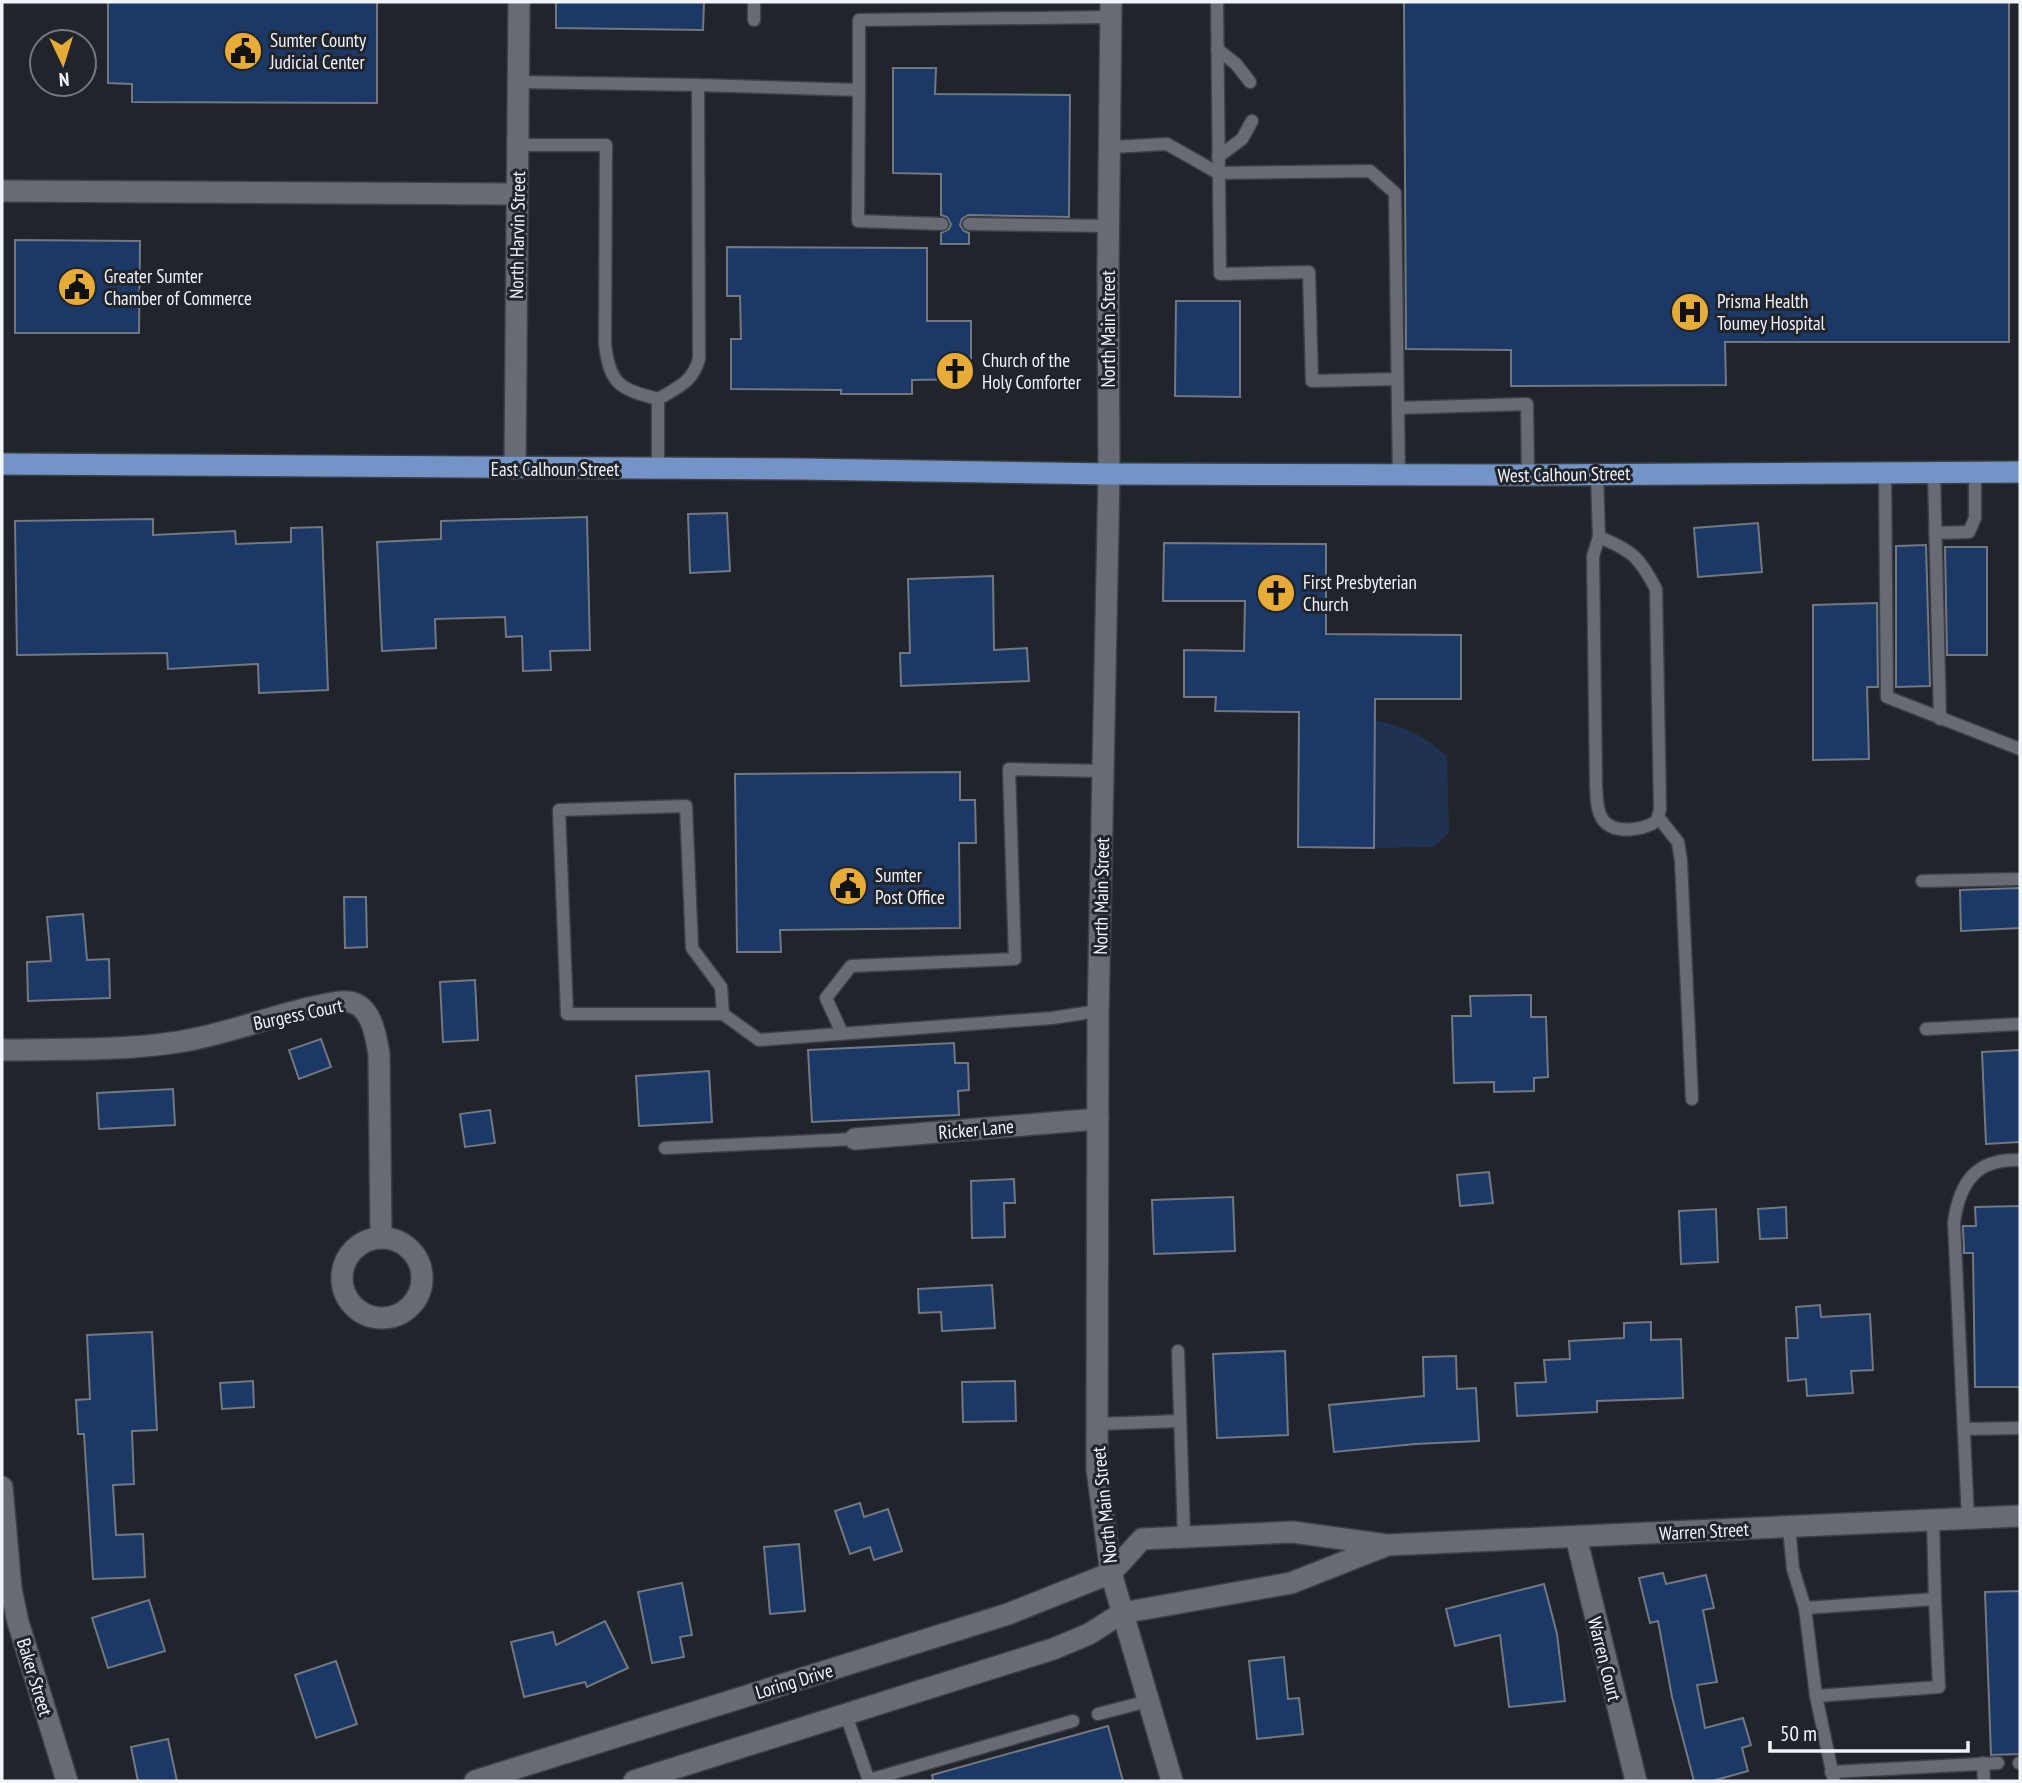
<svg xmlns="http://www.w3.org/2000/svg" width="2022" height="1783" font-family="'PT Sans Narrow',sans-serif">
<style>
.green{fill:#1f3251}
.building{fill:#1c3867;stroke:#727881;stroke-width:2}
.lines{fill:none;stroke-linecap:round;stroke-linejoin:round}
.lane-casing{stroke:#3c4046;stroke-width:15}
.street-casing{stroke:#3c4046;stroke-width:24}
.secondary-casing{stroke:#3c4046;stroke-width:24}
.primary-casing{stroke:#3c4046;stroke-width:24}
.lane{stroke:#666b74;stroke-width:12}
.street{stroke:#666b74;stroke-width:21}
.secondary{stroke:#666b74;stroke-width:21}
.primary{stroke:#7493c6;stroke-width:21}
.labels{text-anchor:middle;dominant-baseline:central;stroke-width:6;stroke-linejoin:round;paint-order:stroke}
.poi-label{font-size:19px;fill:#f1f4f9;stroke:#20242b;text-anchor:start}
.street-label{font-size:19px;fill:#f1f4f9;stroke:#20242b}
</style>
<rect width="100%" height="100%" fill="#20242b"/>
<path class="green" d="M1375,720C1406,727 1423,735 1447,756L1449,833L1434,847L1374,848Z"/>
<g class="building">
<polygon points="108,2 377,2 377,103 132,102 132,84 108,83"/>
<polygon points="556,2 704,2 703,30 556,28"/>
<polygon points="1404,2 2009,2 2009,342 1725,342 1726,385 1511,386 1511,350 1406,349"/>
<polygon points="893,68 936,68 935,94 1070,95 1069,217 968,215 962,219 960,225 964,231 969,233 969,244 941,244 941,233 949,229 951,224 947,217 941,215 941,174 893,173"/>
<polygon points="15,240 140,241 139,333 15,333"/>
<polygon points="727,247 927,248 927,321 971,321 971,379 912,380 912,394 841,394 841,390 731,389 731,339 741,339 740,296 727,296"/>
<polygon points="1176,301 1240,301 1240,397 1175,396"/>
<polygon points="727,513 730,571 690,573 688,514"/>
<polygon points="587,517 590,650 550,651 551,670 523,671 522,636 506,637 505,617 435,619 436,648 382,651 377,542 441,539 441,521"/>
<polygon points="153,519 153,535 235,531 236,544 291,542 291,528 322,527 328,690 259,693 258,664 168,669 167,653 17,655 15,521"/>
<polygon points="1758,523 1762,572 1698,577 1694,528"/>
<polygon points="1164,543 1326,544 1326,634 1461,635 1461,699 1375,699 1374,848 1298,847 1299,712 1215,711 1216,697 1184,697 1184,650 1244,651 1245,601 1163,601"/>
<polygon points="1926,545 1930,686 1896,687 1896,546"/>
<polygon points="1945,547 1987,547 1987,655 1947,655"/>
<polygon points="993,576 994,650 1027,648 1029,681 901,686 900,653 910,653 908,579"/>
<polygon points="1877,603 1878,687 1867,687 1869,759 1813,760 1813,605"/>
<polygon points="960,772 960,800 975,800 976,843 959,843 960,928 780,930 781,952 737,952 735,774"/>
<polygon points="2020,888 2020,928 1961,931 1960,890"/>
<polygon points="344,897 366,897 367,947 345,948"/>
<polygon points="83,914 87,960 109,959 110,998 28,1001 27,962 51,961 47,917"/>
<polygon points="475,980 478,1040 443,1042 440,982"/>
<polygon points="1531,995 1531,1017 1546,1017 1548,1077 1534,1078 1534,1091 1494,1092 1494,1082 1454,1083 1452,1016 1471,1016 1470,996"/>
<polygon points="321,1039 331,1067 299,1079 289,1050"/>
<polygon points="954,1043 955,1063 968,1063 969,1090 958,1091 959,1115 812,1122 808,1050"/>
<polygon points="2020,1050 2020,1142 1986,1144 1982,1052"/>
<polygon points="709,1071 712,1122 639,1126 636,1076"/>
<polygon points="173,1089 175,1125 99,1129 97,1093"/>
<polygon points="490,1110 495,1143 465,1147 460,1114"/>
<polygon points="1489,1172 1493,1203 1460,1206 1457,1175"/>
<polygon points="1014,1179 1015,1203 1004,1203 1005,1237 972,1238 971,1181"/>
<polygon points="1233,1197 1235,1251 1154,1254 1152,1200"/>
<polygon points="2020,1206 2020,1387 1975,1387 1973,1253 1964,1253 1963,1226 1976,1226 1975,1207"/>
<polygon points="1786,1207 1787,1238 1760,1239 1758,1209"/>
<polygon points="1716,1209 1718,1262 1681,1264 1679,1211"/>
<polygon points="992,1285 995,1328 942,1331 941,1312 919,1313 918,1289"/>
<polygon points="1820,1305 1821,1317 1870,1314 1873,1370 1851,1371 1853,1393 1807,1396 1806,1379 1788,1381 1786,1338 1798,1338 1796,1307"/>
<polygon points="1651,1322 1651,1340 1681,1339 1683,1398 1597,1401 1597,1412 1517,1416 1515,1383 1546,1382 1544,1360 1570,1359 1569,1341 1624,1338 1624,1323"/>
<polygon points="152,1332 157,1430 132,1431 134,1484 113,1485 116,1535 143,1534 145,1577 93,1579 84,1434 78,1434 76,1400 90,1399 87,1335"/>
<polygon points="1285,1351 1288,1435 1217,1438 1213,1354"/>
<polygon points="1456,1356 1457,1389 1476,1388 1479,1441 1415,1444 1334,1452 1329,1405 1424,1396 1423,1357"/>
<polygon points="253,1381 254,1407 222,1409 220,1383"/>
<polygon points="1015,1381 1016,1421 963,1422 962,1382"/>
<polygon points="860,1503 864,1517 888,1509 902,1551 874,1560 870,1547 850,1554 835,1511"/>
<polygon points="799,1544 805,1611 770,1614 764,1547"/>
<polygon points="1663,1573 1666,1584 1706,1575 1714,1608 1703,1610 1717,1682 1697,1685 1705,1728 1743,1718 1751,1745 1742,1748 1748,1771 1712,1781 1694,1781 1672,1697 1658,1621 1650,1623 1639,1578"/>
<polygon points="682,1583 692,1635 680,1637 684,1657 652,1663 638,1592"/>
<polygon points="1544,1584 1557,1634 1565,1701 1509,1707 1500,1635 1455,1646 1446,1609"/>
<polygon points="2020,1591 2020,1754 1991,1755 1985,1592"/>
<polygon points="149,1600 165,1651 108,1668 92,1618"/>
<polygon points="605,1621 628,1668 587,1687 585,1682 524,1697 511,1642 553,1632 556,1645"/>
<polygon points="1284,1657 1288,1699 1299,1698 1303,1734 1257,1739 1249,1661"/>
<polygon points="336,1661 357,1724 316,1738 295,1675"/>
<polygon points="1108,1726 1123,1781 933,1781 932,1775"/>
<polygon points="168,1739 177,1781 138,1781 131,1747"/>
</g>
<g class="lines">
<defs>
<g id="lane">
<polyline points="1217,2 1220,274 1309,272 1312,381 1397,379"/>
<polyline points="754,20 754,2"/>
<polyline points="1217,49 1236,64 1250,82"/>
<path d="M519,82L698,85L699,359C693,382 677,388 658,399V469"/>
<polyline points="698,85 859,90 859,20 1111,17"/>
<polyline points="859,90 858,221 942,224"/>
<path d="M518,145H606L605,344C610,385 620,389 658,399"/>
<polyline points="1111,147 1167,144 1218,173 1370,171 1395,193 1398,408 1527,404 1528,475"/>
<polyline points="1218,157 1242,139 1252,121"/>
<polyline points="969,224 1109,226"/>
<polyline points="1398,408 1399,475"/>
<polyline points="1885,472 1887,697 2020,749"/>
<polyline points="1934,472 1940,719"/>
<path d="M1597,474L1599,537L1593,556L1596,786C1597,797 1596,810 1603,820C1615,835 1643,830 1657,821L1660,809L1656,589C1639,557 1633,551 1599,537"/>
<polyline points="1935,533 1969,532 1975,518 1975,472"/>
<polyline points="1658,817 1678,842 1681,861 1692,1099"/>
<polyline points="1922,881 2020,879"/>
<polyline points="723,1014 567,1014 559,810 686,806 692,948 721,987 723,1014 759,1040 1052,1018 1098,1011"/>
<polyline points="1926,1029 2020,1024"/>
<polyline points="842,1033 826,998 851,966 1015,959 1009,769 1104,771"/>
<polyline points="665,1148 855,1139"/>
<polyline points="1178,1351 1184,1537"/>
<polyline points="1097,1424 1180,1421"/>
<polyline points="1964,1429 2020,1428"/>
<path d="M1968,1519L1954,1222C1960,1182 1976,1158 2020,1160"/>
<polyline points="1933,1520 1935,1599"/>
<polyline points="1789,1527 1793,1569 1805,1608 1935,1599 1939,1687 1816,1696 1834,1781"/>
<polyline points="1805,1608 1816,1696"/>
<polyline points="1098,1714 1148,1701"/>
<polyline points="846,1715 869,1781"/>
<polyline points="1983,1763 1984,1781"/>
<polyline points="2019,1763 2020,1763"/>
<polyline points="1831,1772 1998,1763"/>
<polyline points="869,1780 1073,1721"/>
</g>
<g id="street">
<polyline points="2,191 517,194"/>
<path d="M2,1050C61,1049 120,1051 178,1042C224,1035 268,1017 313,1007C325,1005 338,1000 350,1002C372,1006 376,1037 379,1054L381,1237"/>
<polyline points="855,1139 1098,1119"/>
<circle cx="382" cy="1278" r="40"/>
<polyline points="2,1487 11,1589 18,1622 67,1781"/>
<polyline points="1576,1537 1636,1781"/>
</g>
<g id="secondary">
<polyline points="1111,2 1108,271 1109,474 1098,1019 1097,1469 1111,1573 1172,1781"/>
<polyline points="515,468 519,2"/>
<polyline points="475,1781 1008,1614 1111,1573 1142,1539 1293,1532 1387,1545 2020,1516"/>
<polyline points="634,1781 1053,1649 1089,1634 1122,1613 1291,1583 1385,1546"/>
</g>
<polyline id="primary" points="2,464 799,469 1109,474 1528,475 2020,472"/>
</defs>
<use href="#lane" class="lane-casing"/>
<use href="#street" class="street-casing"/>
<use href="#secondary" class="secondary-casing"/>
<use href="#primary" class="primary-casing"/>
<use href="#lane" class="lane"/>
<use href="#street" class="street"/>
<use href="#secondary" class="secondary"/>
<use href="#primary" class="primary"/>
</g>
<defs>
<symbol id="civic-disc" viewBox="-11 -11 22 22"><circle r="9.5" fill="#e7ac37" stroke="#20242b"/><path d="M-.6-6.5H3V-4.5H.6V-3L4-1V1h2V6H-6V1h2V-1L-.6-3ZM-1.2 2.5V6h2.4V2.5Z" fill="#111"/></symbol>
<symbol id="hospital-disc" viewBox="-11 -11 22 22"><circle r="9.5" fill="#e7ac37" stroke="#20242b"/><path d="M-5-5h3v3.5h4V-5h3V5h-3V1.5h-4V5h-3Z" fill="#111"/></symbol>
<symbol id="church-disc" viewBox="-11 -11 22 22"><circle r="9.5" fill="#e7ac37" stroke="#20242b"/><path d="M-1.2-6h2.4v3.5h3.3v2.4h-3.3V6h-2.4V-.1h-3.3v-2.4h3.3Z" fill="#111"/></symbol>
</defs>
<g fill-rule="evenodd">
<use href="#civic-disc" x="221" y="29" width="44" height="44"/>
<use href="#civic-disc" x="55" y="265" width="44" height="44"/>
<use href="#hospital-disc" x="1668" y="290" width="44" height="44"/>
<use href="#church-disc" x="933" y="349" width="44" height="44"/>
<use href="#church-disc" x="1254" y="571" width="44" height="44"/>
<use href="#civic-disc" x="826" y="864" width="44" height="44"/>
</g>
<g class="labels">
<g class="poi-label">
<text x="270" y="40">Sumter County<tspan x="270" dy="22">Judicial Center</tspan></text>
<text x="104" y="276">Greater Sumter<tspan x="104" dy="22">Chamber of Commerce</tspan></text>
<text x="1717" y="301">Prisma Health<tspan x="1717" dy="22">Toumey Hospital</tspan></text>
<text x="982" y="360">Church of the<tspan x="982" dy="22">Holy Comforter</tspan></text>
<text x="1303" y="582">First Presbyterian<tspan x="1303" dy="22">Church</tspan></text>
<text x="875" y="875">Sumter<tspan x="875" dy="22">Post Office</tspan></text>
</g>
<g class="street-label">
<text transform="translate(517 235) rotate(-89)">North Harvin Street</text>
<text transform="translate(1108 329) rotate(-90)">North Main Street</text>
<text x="555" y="469">East Calhoun Street</text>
<text transform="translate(1564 474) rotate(-1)">West Calhoun Street</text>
<text transform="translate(1101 896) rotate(-89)">North Main Street</text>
<text transform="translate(298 1014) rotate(-12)">Burgess Court</text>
<text transform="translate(976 1129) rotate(-5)">Ricker Lane</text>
<text transform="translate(1104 1505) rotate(-96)">North Main Street</text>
<text transform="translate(1704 1531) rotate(-3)">Warren Street</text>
<text transform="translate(1605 1659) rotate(76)">Warren Court</text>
<text transform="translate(35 1677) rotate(73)">Baker Street</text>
<text transform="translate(794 1681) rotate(-17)">Loring Drive</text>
</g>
</g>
<rect width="2022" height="1783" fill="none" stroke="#f1f4f9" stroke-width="7"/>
<g transform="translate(63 63) rotate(176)"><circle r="33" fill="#20242b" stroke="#74777d" stroke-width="2"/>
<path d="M0-5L12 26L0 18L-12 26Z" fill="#e7ac37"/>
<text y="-10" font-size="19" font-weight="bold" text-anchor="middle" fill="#f1f4f9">N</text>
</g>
<path d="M1770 1741v10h198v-10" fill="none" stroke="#f1f4f9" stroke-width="3.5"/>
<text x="1780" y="1741" font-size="21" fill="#f1f4f9" stroke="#20242b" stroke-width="5" paint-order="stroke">50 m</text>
</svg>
